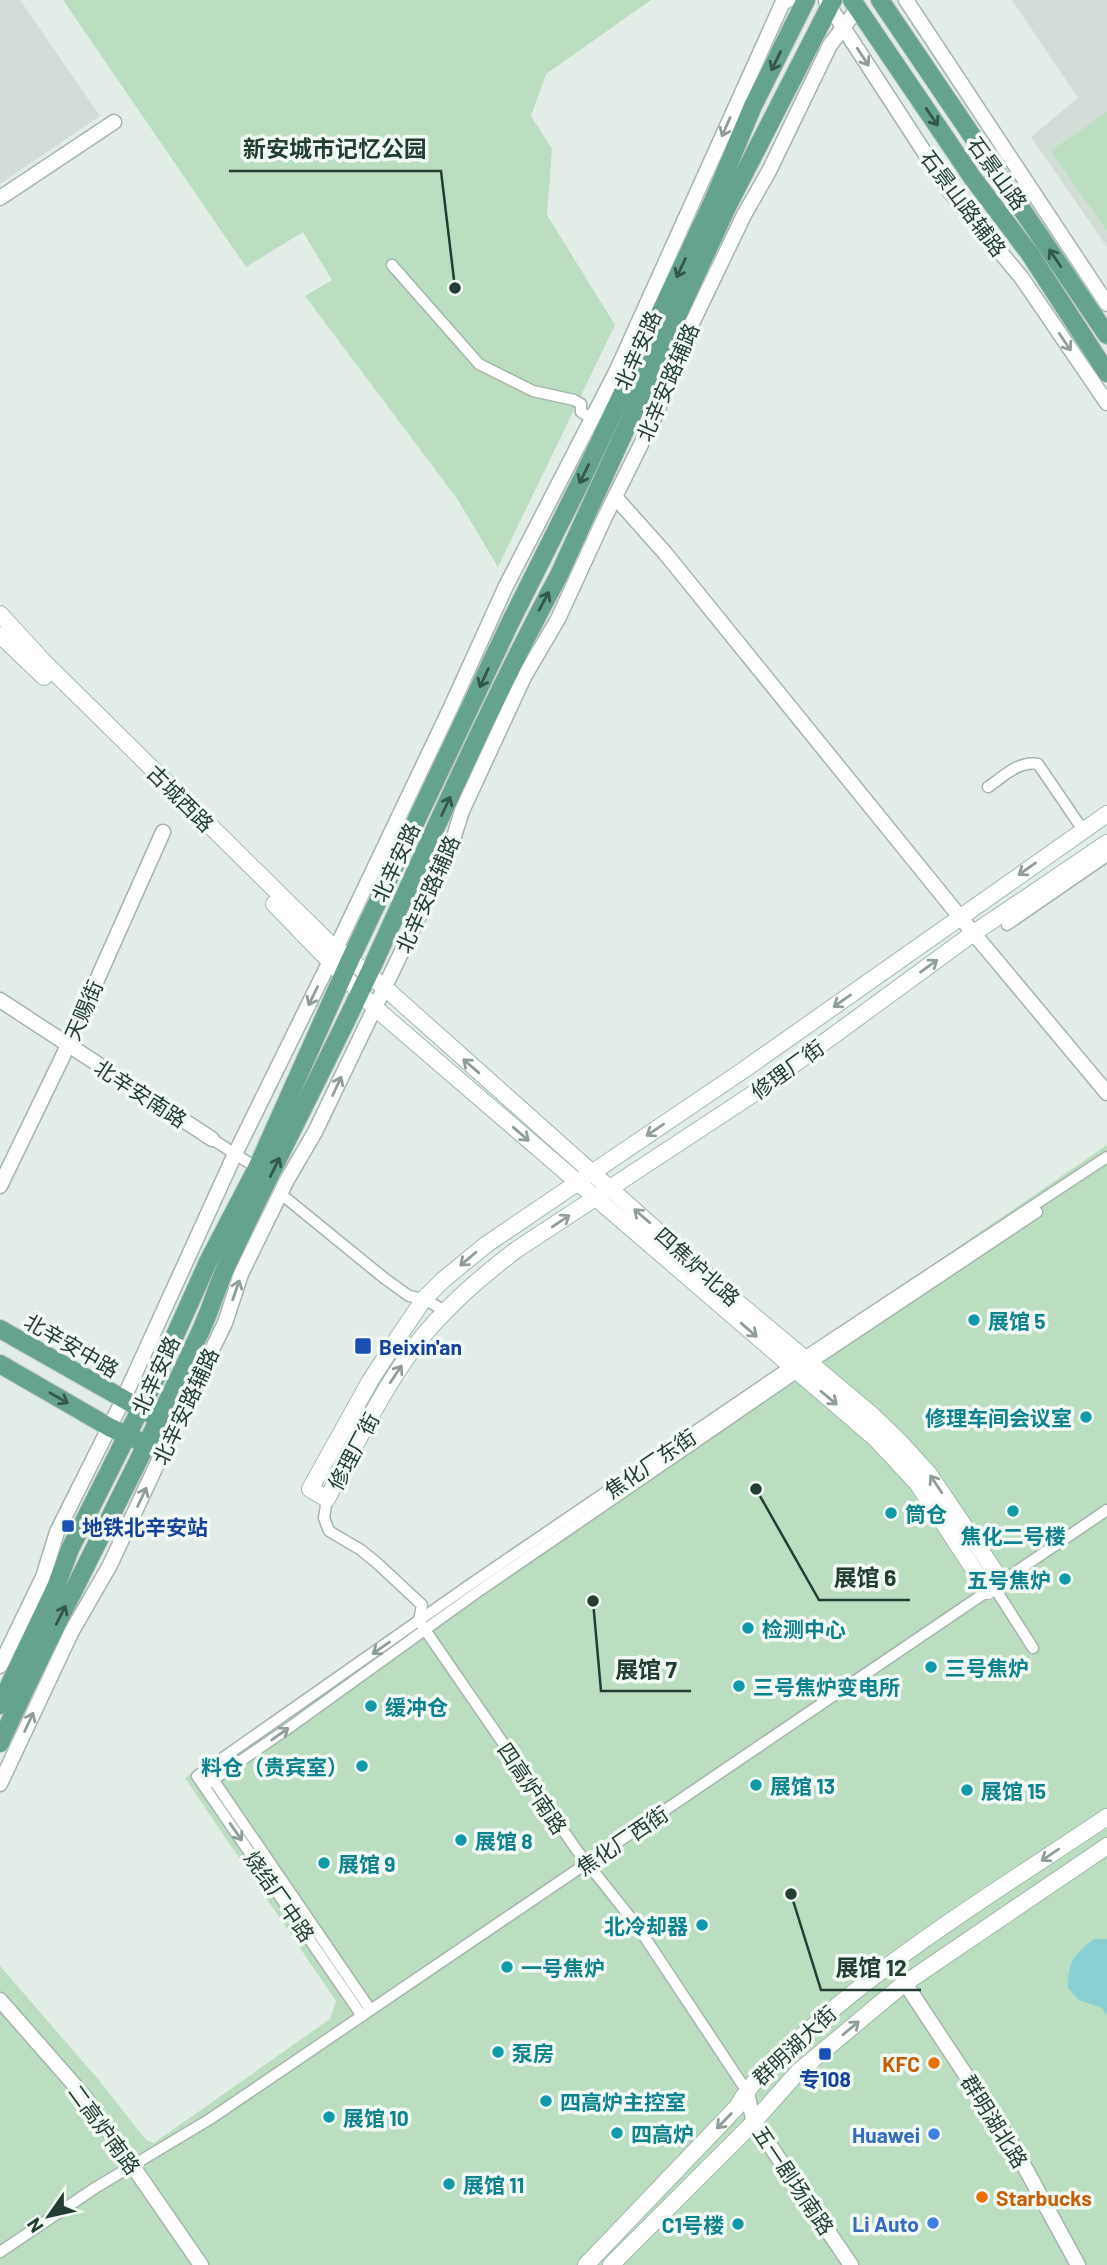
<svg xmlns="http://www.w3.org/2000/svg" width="1107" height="2265" font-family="Barlow,'Noto Sans SC',sans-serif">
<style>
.built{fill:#d1ddd6}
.green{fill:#bbdec0}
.water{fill:#8ad0d2}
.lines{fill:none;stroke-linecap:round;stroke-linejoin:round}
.minor-casing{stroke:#a5b5ad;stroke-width:13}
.tertiary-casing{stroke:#a5b5ad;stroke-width:17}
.secondary-casing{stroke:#a1b9ad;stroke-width:18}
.primary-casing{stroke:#c1c9c6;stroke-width:20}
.minor{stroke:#fff;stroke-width:10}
.tertiary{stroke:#fff;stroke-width:14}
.secondary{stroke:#fff;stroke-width:16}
.primary{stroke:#66a38c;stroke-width:18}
.oneway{stroke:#909e99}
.oneway2{stroke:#335749}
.culture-dot{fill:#0f9aa8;stroke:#f3f9f5;stroke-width:2.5}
.transit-dot{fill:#1a4fb4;stroke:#f3f9f5;stroke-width:2.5}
.food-dot{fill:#e8710a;stroke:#f3f9f5;stroke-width:2.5}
.shop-dot{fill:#3f7fe0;stroke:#f3f9f5;stroke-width:2.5}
.labels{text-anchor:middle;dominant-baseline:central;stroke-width:7;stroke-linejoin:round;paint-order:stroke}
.street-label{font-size:21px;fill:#223e33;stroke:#f3f9f5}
.culture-label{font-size:21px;font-weight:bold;fill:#0d838f;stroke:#f3f9f5;text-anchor:start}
.transit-label{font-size:21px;font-weight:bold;fill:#164399;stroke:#f3f9f5;text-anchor:start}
.food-label{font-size:21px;font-weight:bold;fill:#c56008;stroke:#f3f9f5;text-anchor:end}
.shop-label{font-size:21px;font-weight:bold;fill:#366cbe;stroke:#f3f9f5;text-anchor:end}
.leader{fill:none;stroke:#223e33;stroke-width:2.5}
.callout-dot{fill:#223e33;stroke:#f3f9f5;stroke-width:2.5}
.callout-label{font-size:23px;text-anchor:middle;font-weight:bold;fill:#223e33;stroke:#f3f9f5;stroke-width:7;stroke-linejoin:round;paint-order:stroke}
</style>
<rect width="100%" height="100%" fill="#e2ede7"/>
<g class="built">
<polygon points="0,0 20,0 100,116 0,184"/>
<polygon points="1012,0 1107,0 1107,247 1031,137 1078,98"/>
</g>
<g class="green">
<polygon points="63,0 651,0 546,74 531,116 552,149 547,215 615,325 498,567 458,500 305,296 332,280 303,232 246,267"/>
<polygon points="1107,112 1107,231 1051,151"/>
<polygon points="1107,1145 1107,2265 0,2265 0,1966 98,2079 146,2140 154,2143 330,2019 336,2001 185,1778"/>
</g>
<path class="water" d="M1094,1939H1107V2015L1102,2008L1079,2000L1068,1988C1068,1962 1073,1955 1094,1939Z"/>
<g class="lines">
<defs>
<g id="minor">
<polyline points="392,265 479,364 533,391 574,400 581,404 581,412 591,418"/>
<path d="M988,787C1003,777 1019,760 1038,764L1083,830"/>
<polyline points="1007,925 1107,856"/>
<polyline points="212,1139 257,1168"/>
<polyline points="281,1194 384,1278 409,1296 424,1299 445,1311"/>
<polyline points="327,1499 324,1518 329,1531 361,1550 377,1563 422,1605 419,1621 576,1849 638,1927 746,2090"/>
<polyline points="994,1587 1033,1648"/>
<polyline points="210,1775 370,2009"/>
<polyline points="204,1786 290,1727 476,1593 811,1363 1037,1212"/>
<polyline points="362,2016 197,1776 468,1586 804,1357 1107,1157"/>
<polyline points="0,2252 95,2188 210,2119 1107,1510"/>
</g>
<g id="tertiary">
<polyline points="906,0 1107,304"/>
<polyline points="826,1 951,193 1021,277 1107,403"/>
<polyline points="0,198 114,122"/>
<polyline points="615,497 665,553 960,917 1107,1093"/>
<polyline points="0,1000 212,1139"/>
<polyline points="0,1186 63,1056 163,832"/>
<polyline points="0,1666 43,1577 57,1532 123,1400 235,1154 330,961 451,707 506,586 617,370 782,4 788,0"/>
<polyline points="0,1784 72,1631 110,1565 179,1417 225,1323 241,1274 287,1180 315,1132 441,870 450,849 462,811 524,677 558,619 604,519 658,410 673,363 744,215 769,171 830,45 858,8"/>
<polyline points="905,1983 1016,2151 1078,2265"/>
<polyline points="0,2000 85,2097 201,2265"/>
<polyline points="746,2090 754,2122 851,2265"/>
</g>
<g id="secondary">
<polyline points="0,614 45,663 328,942 384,987 736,1301 872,1415 900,1442 929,1474 1002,1582"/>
<polyline points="0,635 44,677"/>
<path d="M1107,814L745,1069L487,1244L443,1280L424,1299L399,1336L370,1381L310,1489L327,1499C354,1448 379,1396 412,1350C441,1311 477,1280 516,1250L759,1090L968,937L1107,843"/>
<polyline points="274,904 374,1007 876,1439 917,1483 988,1591"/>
<path d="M586,2265L737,2107C754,2076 783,2053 809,2030C900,1949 1006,1885 1107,1817"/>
<polyline points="611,2265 750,2126 798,2072 901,1986 1107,1846"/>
</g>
<g id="primary">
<polyline points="852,0 972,177 1030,254 1107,373"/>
<polyline points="880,0 1107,335"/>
<polyline points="0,1329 150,1414"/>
<polyline points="0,1364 109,1427 163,1452"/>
<polyline points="0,1705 56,1587 70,1549 154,1382 208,1262 257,1168 350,960 510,623 582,479 714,199 753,106 806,0"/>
<path d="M0,1743C64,1603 138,1468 202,1328C211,1308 217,1287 226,1267C272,1167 324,1069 371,969C432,837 490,703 559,575L727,207L833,0"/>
</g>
</defs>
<use href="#minor" class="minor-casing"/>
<use href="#tertiary" class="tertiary-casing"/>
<use href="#secondary" class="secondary-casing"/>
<use href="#primary" class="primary-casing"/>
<use href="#minor" class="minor"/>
<use href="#tertiary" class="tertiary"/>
<use href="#secondary" class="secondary"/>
<use href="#primary" class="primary"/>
</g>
<defs><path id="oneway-shaft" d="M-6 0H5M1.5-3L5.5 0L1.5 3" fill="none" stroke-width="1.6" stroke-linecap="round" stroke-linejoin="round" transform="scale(1.75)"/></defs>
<g class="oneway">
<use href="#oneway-shaft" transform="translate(863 57) rotate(57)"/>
<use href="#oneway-shaft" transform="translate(726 127) rotate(114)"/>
<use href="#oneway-shaft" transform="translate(1065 342) rotate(56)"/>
<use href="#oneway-shaft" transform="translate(1027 869) rotate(145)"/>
<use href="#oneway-shaft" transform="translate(929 966) rotate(-36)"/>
<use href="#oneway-shaft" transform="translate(313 996) rotate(116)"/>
<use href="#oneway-shaft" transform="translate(842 1001) rotate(145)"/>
<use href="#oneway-shaft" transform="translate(471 1066) rotate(-139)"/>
<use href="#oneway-shaft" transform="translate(337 1086) rotate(-65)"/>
<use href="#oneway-shaft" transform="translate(655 1130) rotate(146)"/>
<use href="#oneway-shaft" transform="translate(521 1134) rotate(41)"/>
<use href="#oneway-shaft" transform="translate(642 1216) rotate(-139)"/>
<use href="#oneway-shaft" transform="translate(561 1221) rotate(-34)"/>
<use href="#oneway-shaft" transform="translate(468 1259) rotate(140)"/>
<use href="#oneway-shaft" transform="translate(236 1290) rotate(-71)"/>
<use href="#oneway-shaft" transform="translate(749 1330) rotate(41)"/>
<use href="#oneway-shaft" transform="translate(396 1374) rotate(-56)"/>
<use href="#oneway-shaft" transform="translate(829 1398) rotate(40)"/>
<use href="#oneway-shaft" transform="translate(936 1484) rotate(-124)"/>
<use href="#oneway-shaft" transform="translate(142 1497) rotate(-65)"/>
<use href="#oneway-shaft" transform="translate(381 1648) rotate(145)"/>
<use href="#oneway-shaft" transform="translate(29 1722) rotate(-65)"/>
<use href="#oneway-shaft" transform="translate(280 1734) rotate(-35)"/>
<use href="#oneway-shaft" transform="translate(236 1832) rotate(55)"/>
<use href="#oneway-shaft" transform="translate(1050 1855) rotate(146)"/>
<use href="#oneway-shaft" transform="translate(851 2028) rotate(-40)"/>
<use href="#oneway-shaft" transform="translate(724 2121) rotate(134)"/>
</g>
<g class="oneway2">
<use href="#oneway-shaft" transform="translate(776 61) rotate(116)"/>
<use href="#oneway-shaft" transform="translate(932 117) rotate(56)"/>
<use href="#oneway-shaft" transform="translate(1055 258) rotate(-124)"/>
<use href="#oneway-shaft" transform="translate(681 268) rotate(115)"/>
<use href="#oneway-shaft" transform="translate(584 474) rotate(116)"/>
<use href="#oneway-shaft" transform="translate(544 601) rotate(-62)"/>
<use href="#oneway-shaft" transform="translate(484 678) rotate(115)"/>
<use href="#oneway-shaft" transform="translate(446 806) rotate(-65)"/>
<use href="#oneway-shaft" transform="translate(275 1167) rotate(-64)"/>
<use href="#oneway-shaft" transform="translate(59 1398) rotate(30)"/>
<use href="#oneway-shaft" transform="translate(61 1615) rotate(-63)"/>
</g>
<g class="culture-dot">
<circle cx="974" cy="1320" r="7"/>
<circle cx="1086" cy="1417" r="7"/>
<circle cx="1013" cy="1511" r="7"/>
<circle cx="891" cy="1513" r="7"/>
<circle cx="1065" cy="1579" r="7"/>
<circle cx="748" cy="1628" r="7"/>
<circle cx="931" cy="1667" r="7"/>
<circle cx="739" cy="1686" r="7"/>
<circle cx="371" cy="1706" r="7"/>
<circle cx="362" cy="1766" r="7"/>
<circle cx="756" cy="1785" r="7"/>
<circle cx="967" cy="1790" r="7"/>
<circle cx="461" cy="1840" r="7"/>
<circle cx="324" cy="1863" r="7"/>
<circle cx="702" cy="1925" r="7"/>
<circle cx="507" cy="1967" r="7"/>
<circle cx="498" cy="2052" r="7"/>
<circle cx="546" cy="2101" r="7"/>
<circle cx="329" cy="2117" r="7"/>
<circle cx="617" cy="2133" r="7"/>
<circle cx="449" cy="2184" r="7"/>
<circle cx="738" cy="2224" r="7"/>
</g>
<g class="transit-dot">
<rect x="354" y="1337" width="18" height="18" rx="3.5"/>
<rect x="61" y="1519" width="14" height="14" rx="3.5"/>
<rect x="818" y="2047" width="14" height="14" rx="3.5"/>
</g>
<g class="food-dot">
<circle cx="934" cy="2063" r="7"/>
<circle cx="982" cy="2197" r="7"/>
</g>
<g class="shop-dot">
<circle cx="934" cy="2134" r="7"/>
<circle cx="933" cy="2223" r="7"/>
</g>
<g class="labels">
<g class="street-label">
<text transform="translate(998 173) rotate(54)">石景山路</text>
<text transform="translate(964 203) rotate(53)">石景山路辅路</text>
<text transform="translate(637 350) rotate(-66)">北辛安路</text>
<text transform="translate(667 382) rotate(-67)">北辛安路辅路</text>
<text transform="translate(181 798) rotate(45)">古城西路</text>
<text transform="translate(395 862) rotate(-65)">北辛安路</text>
<text transform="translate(427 894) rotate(-66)">北辛安路辅路</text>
<text transform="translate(83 1010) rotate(-66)">天赐街</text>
<text transform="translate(787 1069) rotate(-36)">修理厂街</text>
<text transform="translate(141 1093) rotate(33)">北辛安南路</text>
<text transform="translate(698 1266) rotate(42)">四焦炉北路</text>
<text transform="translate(72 1345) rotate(30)">北辛安中路</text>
<text transform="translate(155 1375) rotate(-65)">北辛安路</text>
<text transform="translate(185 1406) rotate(-65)">北辛安路辅路</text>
<text transform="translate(353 1451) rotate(-62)">修理厂街</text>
<text transform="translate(650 1463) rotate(-34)">焦化厂东街</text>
<text transform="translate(533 1788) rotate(56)">四高炉南路</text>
<text transform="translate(622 1840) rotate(-34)">焦化厂西街</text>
<text transform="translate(280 1896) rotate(55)">烧结厂中路</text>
<text transform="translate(794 2045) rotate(-43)">群明湖大街</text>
<text transform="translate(995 2121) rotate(58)">群明湖北路</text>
<text transform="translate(105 2129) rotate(54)">二高炉南路</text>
<text transform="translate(794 2180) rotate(56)">五一剧场南路</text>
</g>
<g class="culture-label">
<text x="988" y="1320">展馆 5</text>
<text x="1072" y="1417" text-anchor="end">修理车间会议室</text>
<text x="905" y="1513">筒仓</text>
<text x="1013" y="1535" text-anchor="middle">焦化二号楼</text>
<text x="1051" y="1579" text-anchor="end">五号焦炉</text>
<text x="762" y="1628">检测中心</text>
<text x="945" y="1667">三号焦炉</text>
<text x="753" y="1686">三号焦炉变电所</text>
<text x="385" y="1706">缓冲仓</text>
<text x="348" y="1766" text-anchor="end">料仓（贵宾室）</text>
<text x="770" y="1785">展馆 13</text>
<text x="981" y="1790">展馆 15</text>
<text x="475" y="1840">展馆 8</text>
<text x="338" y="1863">展馆 9</text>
<text x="688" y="1925" text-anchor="end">北冷却器</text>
<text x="521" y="1967">一号焦炉</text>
<text x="512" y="2052">泵房</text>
<text x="560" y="2101">四高炉主控室</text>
<text x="343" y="2117">展馆 10</text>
<text x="631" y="2133">四高炉</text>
<text x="463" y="2184">展馆 11</text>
<text x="724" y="2224" text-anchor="end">C1号楼</text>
</g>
<g class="transit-label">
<text x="379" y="1346">Beixin'an</text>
<text x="82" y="1526">地铁北辛安站</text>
<text x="825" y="2078" text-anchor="middle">专108</text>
</g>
<g class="food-label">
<text x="920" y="2063">KFC</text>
<text x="996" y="2197" text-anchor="start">Starbucks</text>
</g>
<g class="shop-label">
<text x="920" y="2134">Huawei</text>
<text x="919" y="2223">Li Auto</text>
</g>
</g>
<path class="leader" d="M455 288L441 171H229M756 1489L819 1600H910M593 1601L601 1691H691M791 1894L821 1990H921"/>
<g class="callout-dot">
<circle cx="455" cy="288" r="7"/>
<circle cx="756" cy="1489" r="7"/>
<circle cx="593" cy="1601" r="7"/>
<circle cx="791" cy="1894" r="7"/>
</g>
<g class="callout-label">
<text x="335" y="157">新安城市记忆公园</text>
<text x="865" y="1586">展馆 6</text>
<text x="646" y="1678">展馆 7</text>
<text x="871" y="1976">展馆 12</text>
</g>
<g transform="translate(49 2216) rotate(236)" stroke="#f3f9f5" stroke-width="5" paint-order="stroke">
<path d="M0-5L12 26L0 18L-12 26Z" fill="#223e33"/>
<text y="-10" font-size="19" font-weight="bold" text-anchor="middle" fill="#223e33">N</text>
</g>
</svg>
